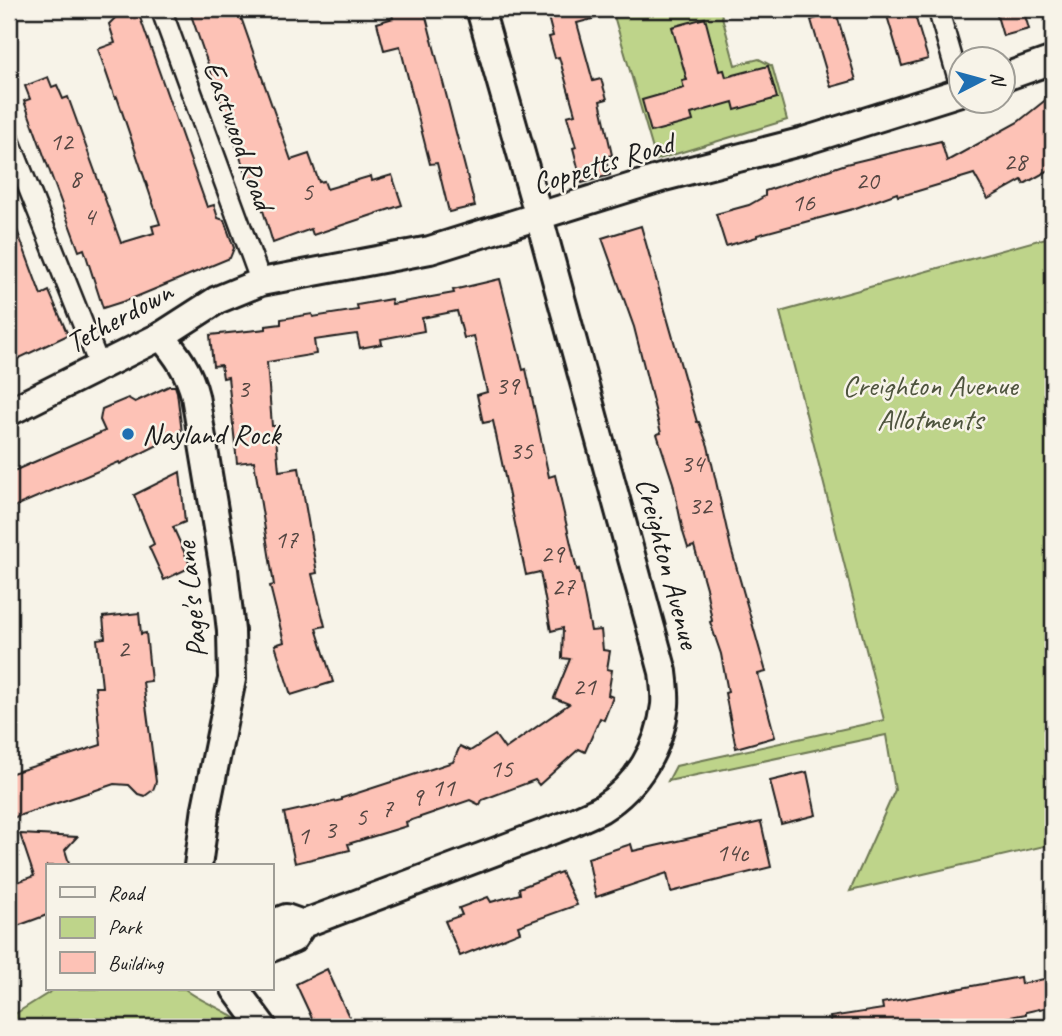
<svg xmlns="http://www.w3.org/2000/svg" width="1062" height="1036" font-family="Caveat,sans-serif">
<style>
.green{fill:#bed48a;stroke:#6d7853;stroke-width:2}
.building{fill:#fdc2b6;stroke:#1c1c1c;stroke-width:2}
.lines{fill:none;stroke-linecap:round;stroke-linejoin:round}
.street-casing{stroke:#1c1c1c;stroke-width:24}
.secondary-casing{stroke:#1c1c1c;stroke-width:32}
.street{stroke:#f7f3e8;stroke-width:19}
.secondary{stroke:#f7f3e8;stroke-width:26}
.poi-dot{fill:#1f6fb2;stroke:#f7f3e8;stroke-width:2.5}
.labels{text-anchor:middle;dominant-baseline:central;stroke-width:5;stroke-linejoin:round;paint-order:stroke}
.number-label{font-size:26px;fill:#544642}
.street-label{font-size:30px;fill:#1c1c1c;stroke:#f7f3e8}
.park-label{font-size:30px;fill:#4d533d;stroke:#f7f3e8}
.poi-label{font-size:30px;fill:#1c1c1c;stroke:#f7f3e8;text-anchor:start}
</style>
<rect width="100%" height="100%" fill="#f7f3e8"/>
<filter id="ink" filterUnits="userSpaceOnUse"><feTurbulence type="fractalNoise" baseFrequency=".0143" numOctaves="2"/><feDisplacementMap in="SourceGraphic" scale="14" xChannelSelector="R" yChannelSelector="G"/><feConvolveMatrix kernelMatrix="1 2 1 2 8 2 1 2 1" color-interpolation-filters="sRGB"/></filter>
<g filter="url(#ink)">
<g class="green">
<polygon points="612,9 720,9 735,65 759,59 772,66 787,120 656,160"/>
<polygon points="1053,236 1053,844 850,891 895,790 886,735 668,781 676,766 884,720 780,312"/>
<path d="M55,989H185C203,1004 229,1009 245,1027H9V1014L10,1017Z"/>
</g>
<g class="building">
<polygon points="124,9 137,9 207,207 214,205 218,218 224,220 234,248 230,258 131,299 103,308 84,249 79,251 24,101 30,99 25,86 48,77 52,87 57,85 63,99 68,97 121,243 154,233 152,226 160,224 117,97 115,98 98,49 115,43 109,24"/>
<polygon points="189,9 238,9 291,160 309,154 319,182 324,181 327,189 371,176 372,181 392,175 402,205 313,235 311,229 273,243 253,178 248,180"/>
<polygon points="391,9 424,9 475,206 449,212 437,163 430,164 400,46 384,50 377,23 393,18"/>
<polygon points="546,9 610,9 611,14 577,23 593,81 601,79 607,99 600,101 612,155 605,157 610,175 582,183 573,148 576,147 567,116 575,114 559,57 555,58 549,37 553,36"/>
<polygon points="885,9 913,9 928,59 902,66"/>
<polygon points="995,9 1023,9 1029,29 1003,36"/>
<polygon points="836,12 856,80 831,87 811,20"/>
<polygon points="705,18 719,71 724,70 726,77 768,66 777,98 735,110 733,102 691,114 693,121 651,132 642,100 684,88 682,81 687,80 672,27"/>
<polygon points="1053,94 1053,168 1024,184 1022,180 988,199 974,174 908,194 898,196 897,193 853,209 757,235 757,237 726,246 716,214 749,205 765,196 765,191 846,164 941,141 947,161 1018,122"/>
<polygon points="9,214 11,214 41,295 49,291 68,335 9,363"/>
<polygon points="641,226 697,422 699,422 708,446 731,548 766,672 758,674 775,737 736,748 725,693 728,692 721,654 710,622 712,621 706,588 694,546 688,548 683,532 673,483 657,434 661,433 634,327 602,238"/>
<polygon points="500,279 523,370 526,369 549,477 555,475 577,570 579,569 591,631 601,630 603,650 610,651 607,669 612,670 608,695 613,697 604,720 600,718 585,752 579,749 539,785 535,780 482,800 480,805 470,800 406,822 407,826 348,844 350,850 295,863 284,813 342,800 342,798 453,762 460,746 470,751 495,735 505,749 569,704 554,698 570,659 562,658 563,628 551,631 540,572 526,575 493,421 483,423 477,395 487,392 474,336 464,338 457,311 422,318 424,331 381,339 382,344 360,348 357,334 349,335 314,340 316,354 267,362 272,426 275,426 279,471 299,468 317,573 312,574 325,626 316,628 333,682 291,695 275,645 284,642 270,586 274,585 254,461 237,463 228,377 223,378 221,365 213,366 210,335 266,329 266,326 281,324 281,319 312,314 313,317 358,310 357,305 391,299 392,304 454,293 453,290"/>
<polygon points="169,386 175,386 177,392 182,433 120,464 119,462 9,509 9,473 105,431 100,420 102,409 128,398 135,402"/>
<polygon points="180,472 185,522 173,527 191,567 164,580 149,547 154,544 134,495"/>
<polygon points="139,613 141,634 146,633 151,681 143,682 156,782 153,790 145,796 138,794 129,785 114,784 9,819 9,774 101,745 95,687 102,687 97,639 105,638 103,617"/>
<polygon points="807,772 816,815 781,824 770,781"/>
<polygon points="761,822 771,867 671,892 667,873 596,897 588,858 631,844 633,851"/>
<polygon points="20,834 77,837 65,850 70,866 47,866 47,915 9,929 9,885 34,876"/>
<polygon points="561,872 577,905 518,926 520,932 460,956 445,921 462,915 459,908 488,897 491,902 520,894 519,888"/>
<polygon points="327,969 341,1000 354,1027 316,1027 310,1014 296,984"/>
<polygon points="1020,977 1021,984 1053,977 1053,1006 1026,1012 1026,1014 957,1027 831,1027 830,1017 883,1009 882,1003"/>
</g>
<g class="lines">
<defs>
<g id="street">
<polyline points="161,9 261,282"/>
<polyline points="938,9 960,85"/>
<polyline points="9,139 100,367"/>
</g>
<g id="secondary">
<polyline points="1002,78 1053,60"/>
<path d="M161,336C177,355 189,371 195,396L224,570L231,631L232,679L206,808L198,866"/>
<polyline points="9,412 161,336 217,300 261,282 430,250 664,177 804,141 960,92"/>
<polyline points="271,924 286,918 303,924"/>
<path d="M271,948L293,939L303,924L571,823C581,818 592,814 601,809C638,786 660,747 665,705C666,694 664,682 663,672L539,217L480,9"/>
<polyline points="235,989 263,1027"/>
</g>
</defs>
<use href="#street" class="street-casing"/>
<use href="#secondary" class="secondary-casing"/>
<use href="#street" class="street"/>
<use href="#secondary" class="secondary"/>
</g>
</g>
<circle class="poi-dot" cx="128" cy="434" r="7"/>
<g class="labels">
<g class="number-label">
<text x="61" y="141">12</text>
<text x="1015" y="161">28</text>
<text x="75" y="178">8</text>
<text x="867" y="180">20</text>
<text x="307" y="191">5</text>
<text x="803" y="202">16</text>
<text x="89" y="216">4</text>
<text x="507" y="385">39</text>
<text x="243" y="388">3</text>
<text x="521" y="450">35</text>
<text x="692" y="463">34</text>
<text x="700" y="505">32</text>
<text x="286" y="539">17</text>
<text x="552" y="553">29</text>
<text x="563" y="586">27</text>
<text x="123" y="648">2</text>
<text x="584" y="686">21</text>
<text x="501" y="768">15</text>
<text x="443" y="787">11</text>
<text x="417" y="796">9</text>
<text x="387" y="808">7</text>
<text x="361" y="816">5</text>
<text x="330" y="829">3</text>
<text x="303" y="835">1</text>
<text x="732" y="852">14c</text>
</g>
<g class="street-label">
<text transform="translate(239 135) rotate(70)">Eastwood Road</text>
<text transform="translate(603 163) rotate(-17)">Coppetts Road</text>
<text transform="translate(119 317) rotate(-29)">Tetherdown</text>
<text transform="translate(668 563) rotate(75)">Creighton Avenue</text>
<text transform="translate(191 600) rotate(-96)">Page's Lane</text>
</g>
<g class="park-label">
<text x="930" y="385">Creighton Avenue<tspan x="930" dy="34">Allotments</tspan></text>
</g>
<g class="poi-label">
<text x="142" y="434">Nayland Rock</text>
</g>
</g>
<rect width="1062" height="1036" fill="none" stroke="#f7f3e8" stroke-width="35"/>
<rect x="18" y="18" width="1027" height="1001" fill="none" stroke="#1c1c1c" stroke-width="2.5" filter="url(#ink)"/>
<rect x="46" y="864" width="228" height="126" fill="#f7f3e8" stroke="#9f9d96" stroke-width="2"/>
<rect x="60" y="887" width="35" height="10" fill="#f7f3e8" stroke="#9f9d96" stroke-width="2"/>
<text x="108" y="900" font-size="21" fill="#1c1c1c">Road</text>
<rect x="60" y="917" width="35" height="21" fill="#bed48a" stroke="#9f9d96" stroke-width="2"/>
<text x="108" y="934" font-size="21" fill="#1c1c1c">Park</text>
<rect x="60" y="952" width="35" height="21" fill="#fdc2b6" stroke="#9f9d96" stroke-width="2"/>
<text x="108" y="970" font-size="21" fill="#1c1c1c">Building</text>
<g transform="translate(982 80) rotate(84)"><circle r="33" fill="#f7f3e8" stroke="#9f9d96" stroke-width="2"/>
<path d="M0-5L12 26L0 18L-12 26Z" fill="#1f6fb2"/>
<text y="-10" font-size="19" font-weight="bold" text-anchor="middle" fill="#1c1c1c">N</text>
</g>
</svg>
